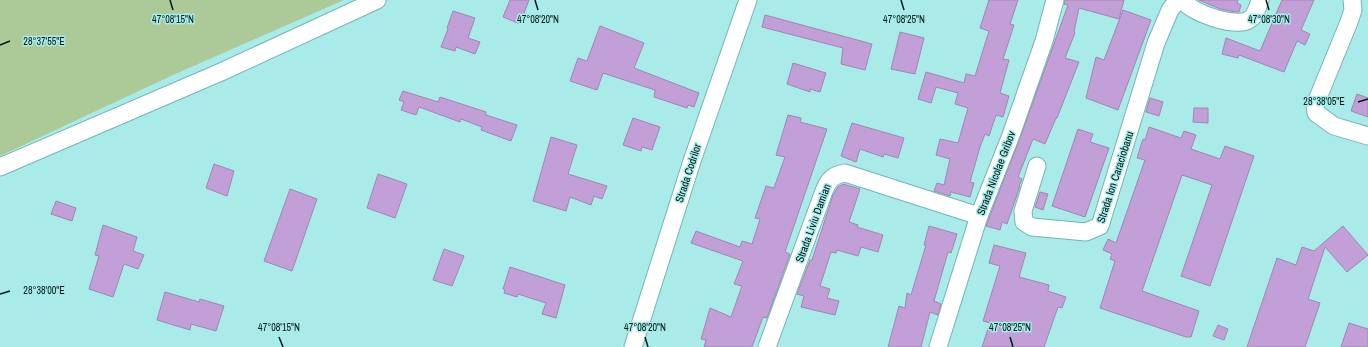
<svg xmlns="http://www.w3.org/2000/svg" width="1368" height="347" font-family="'Archivo Narrow',sans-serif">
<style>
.green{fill:#acca98}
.building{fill:#c39fd8;stroke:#a086af}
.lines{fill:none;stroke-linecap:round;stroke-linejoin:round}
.minor-casing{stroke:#73b5b3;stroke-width:19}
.minor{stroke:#fff;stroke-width:17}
.ticks{fill:none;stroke:#001918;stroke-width:1.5}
.labels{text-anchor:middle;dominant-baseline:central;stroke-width:3;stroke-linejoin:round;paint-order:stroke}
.street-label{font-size:11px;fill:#001918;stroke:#a8ebe8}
.ticks-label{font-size:10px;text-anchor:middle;fill:#001918;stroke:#a8ebe8;stroke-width:3;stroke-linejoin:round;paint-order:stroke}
</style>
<rect width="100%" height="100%" fill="#a8ebe8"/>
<polygon class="green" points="0,0 344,0 173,75 0,156"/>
<g class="building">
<polygon points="510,0 529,0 520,24 503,17"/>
<polygon points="989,0 1018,0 1010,24 1014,25 1003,59 1009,60 1000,93 1009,96 1003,117 996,115 989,136 985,134 980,147 970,182 974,183 970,197 951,192 950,196 934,191 937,183 944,185 950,159 936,155 940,139 958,143 968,108 955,104 958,93 936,87 931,103 918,99 926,72 964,83 966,74 975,76 989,31 980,28"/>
<polygon points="1065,0 1124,0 1119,19 1079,8 1074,32 1075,33 1065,58 1079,62 1057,118 1056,118 1045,144 1033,139 1018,177 1022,179 1019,186 1020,186 1007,224 1002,222 1000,230 986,226 1020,138 1068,5 1064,4"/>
<polygon points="1199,0 1238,0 1237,3 1241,5 1239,12 1236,12 1220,9"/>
<polygon points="1282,0 1314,0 1301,30 1310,34 1305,45 1297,41 1284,72 1239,55 1238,58 1222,54 1226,38 1260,51"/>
<polygon points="1123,10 1151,20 1118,110 1086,98 1096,57 1104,60"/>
<polygon points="453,11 475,18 468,38 480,42 475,54 456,47 455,51 441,47 448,29 447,28"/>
<polygon points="765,15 872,44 865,70 841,64 843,48 762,27"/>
<polygon points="600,26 644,43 634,68 699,93 694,107 688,105 687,108 654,97 655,90 603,73 597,90 570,81 578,58 587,61"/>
<polygon points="900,32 924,38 915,74 891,69"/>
<polygon points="793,63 826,73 820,92 810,89 810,92 787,84"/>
<polygon points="403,91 438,102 440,97 486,112 486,115 517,125 511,141 481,130 482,127 461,119 460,122 419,107 416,115 401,110 404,102 399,100"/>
<polygon points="1357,94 1368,98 1368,117 1351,111"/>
<polygon points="1150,98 1163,102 1159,116 1146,112"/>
<polygon points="1194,108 1208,108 1208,123 1193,122"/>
<polygon points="788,115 801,118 800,122 827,129 785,252 790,254 767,318 763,317 752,347 704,347 706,340 701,339 710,308 731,317 742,286 734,284 743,261 691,243 696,231 740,247 742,241 752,244 760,219 755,218 766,186 774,188 785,157 776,155"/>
<polygon points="633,118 660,127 652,150 642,147 641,151 623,145"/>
<polygon points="852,123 904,138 898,158 884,154 883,157 860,149 856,162 841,156"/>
<polygon points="1149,127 1181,138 1184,131 1196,135 1191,149 1220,159 1225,146 1254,156 1210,286 1181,276 1212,185 1182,175 1142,291 1199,311 1191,337 1186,337 1100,308 1115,261 1110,259 1112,254 1103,250 1108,239 1116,243 1145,160 1137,158 1143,139 1145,140"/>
<polygon points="1078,129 1093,134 1090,142 1109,148 1085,217 1052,206"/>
<polygon points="551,137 577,145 568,174 607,186 602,199 594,196 591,205 570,197 566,211 533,201"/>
<polygon points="214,164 234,171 227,196 206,188"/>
<polygon points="378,174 407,184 395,218 367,208"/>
<polygon points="843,184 860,189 849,222 858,225 857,227 883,235 878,252 861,247 858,256 837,250 836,253 831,252 820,286 830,289 827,298 839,301 835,315 801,307 804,296 797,294 810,260 812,260 833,195 838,187"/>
<polygon points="290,189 317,199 292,271 264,261"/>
<polygon points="1040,192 1048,194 1043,210 1035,207"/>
<polygon points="56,201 76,208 72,221 51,214"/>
<polygon points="103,225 137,237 133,251 144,255 138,269 124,264 113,297 89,289 99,256 95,255"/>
<polygon points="929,226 957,234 951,253 948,252 934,301 941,304 938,315 930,312 921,347 888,347 899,306 905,308 907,293 911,295 926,245 924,245"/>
<polygon points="1343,226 1368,255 1347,272 1325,247 1308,299 1320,303 1305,347 1247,347 1277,258 1296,265 1302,247 1314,251"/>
<polygon points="994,245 1026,253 1019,277 1049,285 1048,291 1066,297 1062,308 1058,307 1044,347 982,347 990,323 983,321 1000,266 989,263"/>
<polygon points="444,249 464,256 452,286 433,280"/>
<polygon points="510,267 565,285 556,318 542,314 546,303 518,294 517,297 504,293 505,290 503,289"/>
<polygon points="165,292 199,302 200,299 224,306 216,331 191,324 190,330 157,320"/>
<polygon points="1349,323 1368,329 1368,347 1341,347"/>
<polygon points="1218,325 1228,329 1224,340 1213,336"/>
</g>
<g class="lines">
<defs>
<g id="minor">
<path d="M1183,0C1190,13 1238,29 1250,19C1256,15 1258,6 1260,0"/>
<polyline points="1352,0 1353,10 1349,22 1315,105 1316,113 1334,126 1368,136"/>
<polyline points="1037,166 1023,211 1024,222 1032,227 1086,232 1100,226 1156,43 1170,10 1178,0"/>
<polyline points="0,167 221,72 377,0"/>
<polyline points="633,347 692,161 748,0"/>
<path d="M767,347L824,191C829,179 833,175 845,173L979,216"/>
<polyline points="938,347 979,216 1011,135 1044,41 1055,0"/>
</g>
</defs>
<use href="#minor" class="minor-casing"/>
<use href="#minor" class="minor"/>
</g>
<path class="ticks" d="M170,0L173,10M535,0L538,10M901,0L904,10M1266,0L1269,10M0,45L10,41M1358,102L1368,99M0,294L10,291M279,337L283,347M645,337L648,347M1010,337L1013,347"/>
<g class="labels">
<g class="street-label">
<text transform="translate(688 173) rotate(-72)">Strada Codrilor</text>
<text transform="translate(996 173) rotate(-69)">Strada Nicolae Gribov</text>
<text transform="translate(1115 177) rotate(-72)">Strada Ion Caraciobanu</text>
<text transform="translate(813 223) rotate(-70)">Strada Liviu Damian</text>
</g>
</g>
<g class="ticks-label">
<text x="173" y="23">47°08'15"N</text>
<text x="538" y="23">47°08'20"N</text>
<text x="904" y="23">47°08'25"N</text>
<text x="1269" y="23">47°08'30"N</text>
<text x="44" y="45">28°37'55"E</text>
<text x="1324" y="105">28°38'05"E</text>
<text x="44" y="294">28°38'00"E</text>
<text x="279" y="331">47°08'15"N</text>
<text x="645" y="331">47°08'20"N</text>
<text x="1010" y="331">47°08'25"N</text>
</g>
</svg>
